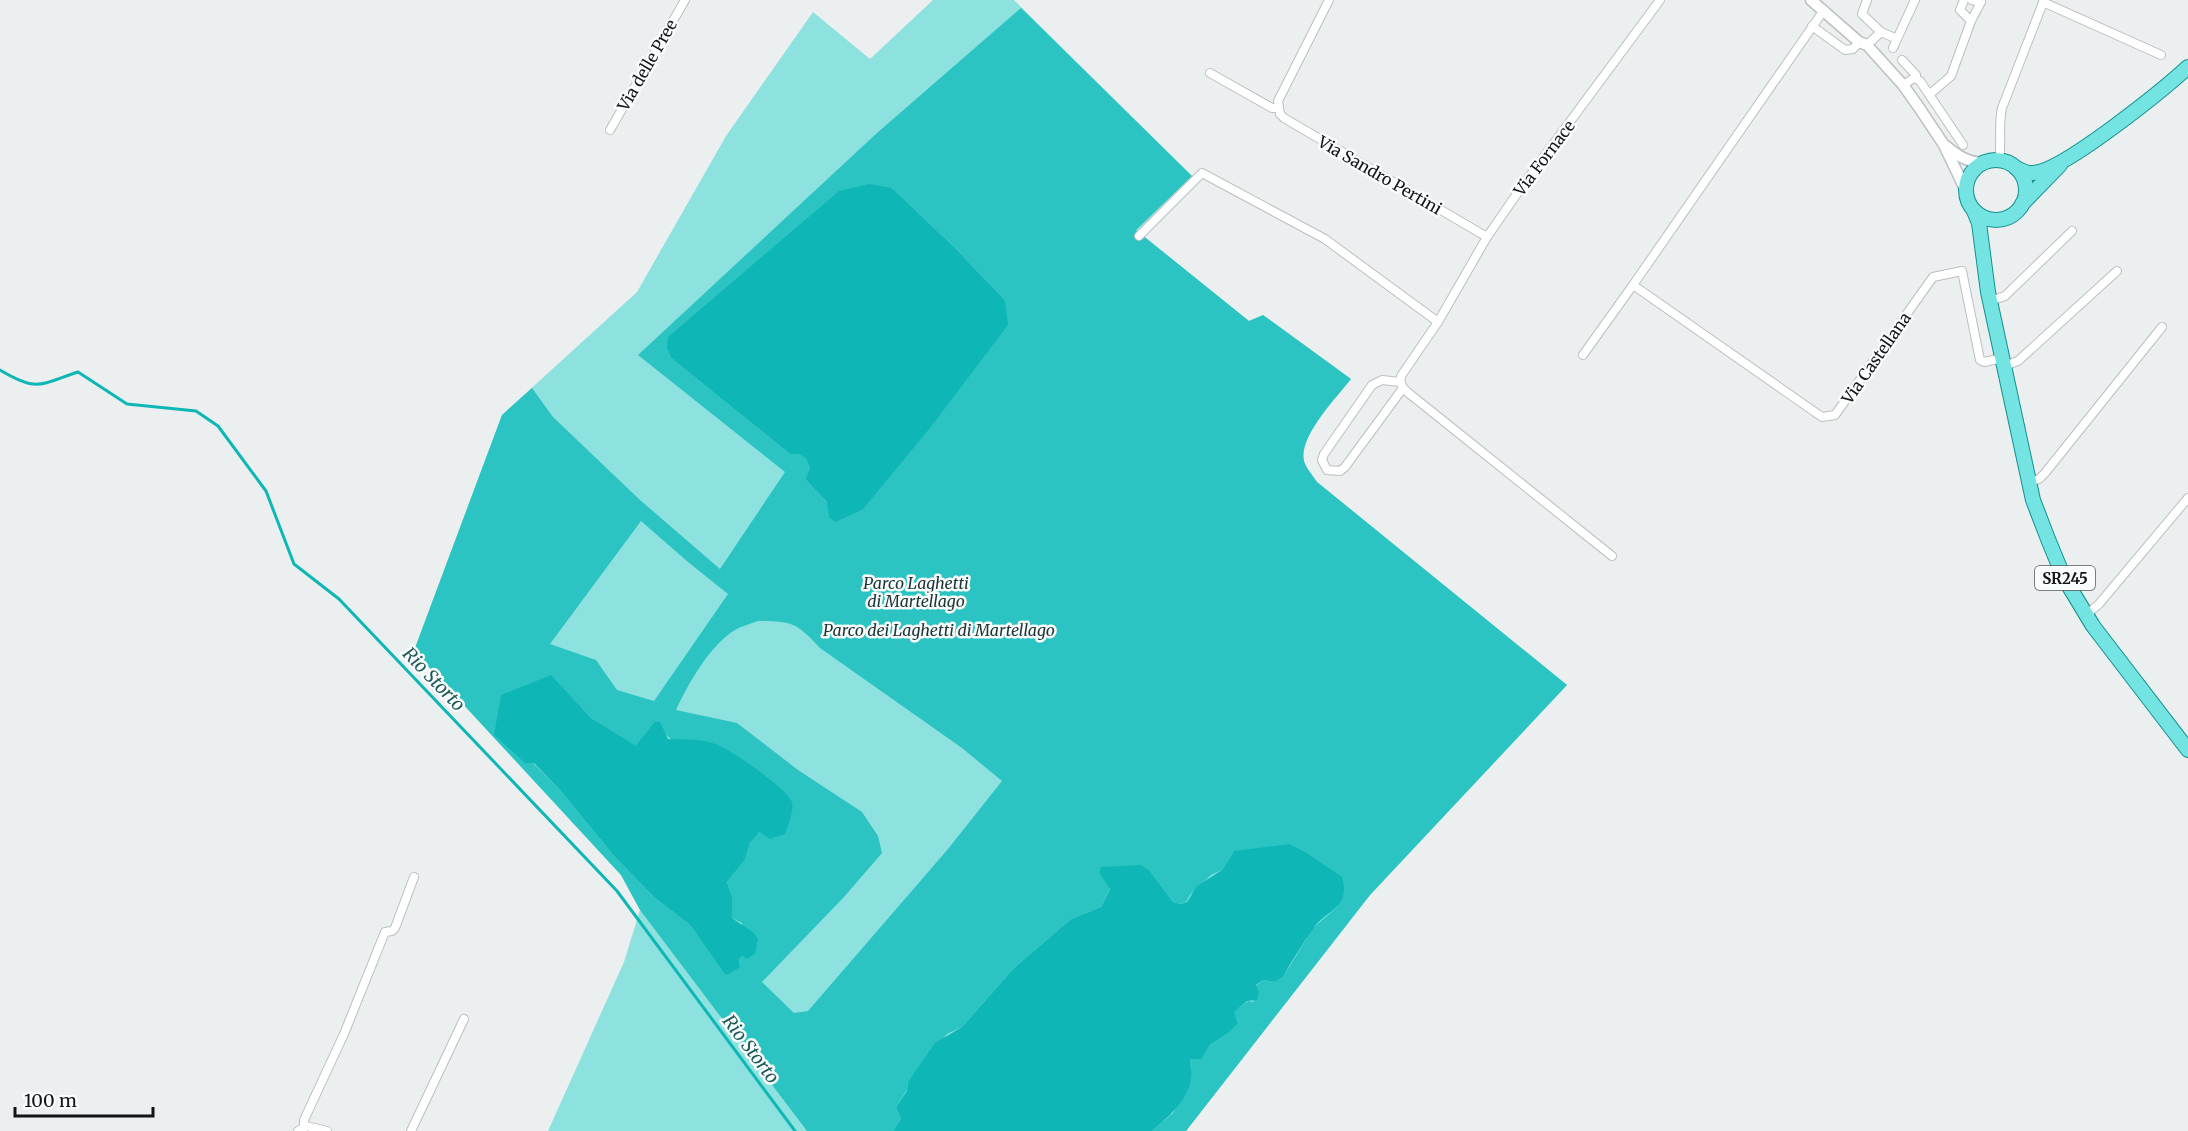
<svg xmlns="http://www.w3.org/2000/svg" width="2188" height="1131" font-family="Merriweather,serif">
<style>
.green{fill:#8de2df}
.forest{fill:#2cc4c2;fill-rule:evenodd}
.water{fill:#0eb7b5}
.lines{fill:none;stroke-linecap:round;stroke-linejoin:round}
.stream{stroke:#0eb7b5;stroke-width:3}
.minor-casing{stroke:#bcbfbf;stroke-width:10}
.tertiary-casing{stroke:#bcbfbf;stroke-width:13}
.primary-casing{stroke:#14908e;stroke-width:16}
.minor{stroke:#fff;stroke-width:8}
.tertiary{stroke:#fff;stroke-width:10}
.primary{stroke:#73e4e2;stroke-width:14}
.labels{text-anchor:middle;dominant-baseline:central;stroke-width:5;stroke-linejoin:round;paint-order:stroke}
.shield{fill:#f8fcfc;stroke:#585a5a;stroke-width:1.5}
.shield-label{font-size:15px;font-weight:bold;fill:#131515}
.street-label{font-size:16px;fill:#131515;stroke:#f8fcfc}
.park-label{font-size:16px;font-style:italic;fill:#1c3433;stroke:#f8fcfc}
.water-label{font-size:18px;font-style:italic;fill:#1e5958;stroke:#f8fcfc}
</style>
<rect width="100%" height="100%" fill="#ebefef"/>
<path class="green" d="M933,0H1014L1192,176L1137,231L1249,321L1263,315L1351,379C1337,397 1298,437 1304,461C1306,468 1313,476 1317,482L1567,685L1370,895L1186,1131H548L624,962L640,910L621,875L425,663L415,648L502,415L637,292L726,136L813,12L870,59Z"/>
<path class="forest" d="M1021,8L1192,176L1136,230L1249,321L1263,315L1351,379C1337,397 1298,437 1304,461C1306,468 1313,476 1317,482L1567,685L1370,895L1186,1131H1152L1173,1113L1191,1078L1190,1059H1202L1210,1045L1228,1033L1238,1022L1233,1012L1248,1001L1253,1002L1259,991L1256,986L1263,980L1275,982L1283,977L1313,928L1338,906L1234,851L1222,870L1211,875L1190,895L1186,902L1181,904L1173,902L1150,871L1099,873L1110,888L1101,907L1071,919L1014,968L962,1027L947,1034L908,1082L907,1090L896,1107L901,1119L893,1131H807L640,910L621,875L425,663L415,648L502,415L532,388L553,417L640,500L720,569L785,472L638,355L877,133ZM892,188L954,247L1005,300L827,502L805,479L810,468L807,458L798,454H790L671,358L667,349ZM641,521L688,562L728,594L654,701L617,690L596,660L550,644ZM758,621C792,621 797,623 820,648L962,748L1002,781L948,849L808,1011L794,1013L762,982L844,897L882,853L878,836L862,812L798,770L737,723L676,710C688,684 710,645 735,630C742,626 750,624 758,621ZM550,675L591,718L636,747L654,722L760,832L750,843L745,860L727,882L732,896V918L742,923L743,956L739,959L740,967L723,972L690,925L655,898L614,856L560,790L533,763Z"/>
<g class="water">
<polygon points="869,184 892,188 954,247 1005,300 1008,325 930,428 863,509 836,522 829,517 827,502 805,479 810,468 806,458 798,454 790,454 671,358 667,349 668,337 839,191"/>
<path d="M551,675L591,718L636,746L654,722H660L668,739C684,740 699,738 715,744C729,748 788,789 792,802C794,812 788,825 785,834L770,839L760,832L750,843L745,860L727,882L732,896V918L754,933L758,939L755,954L747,959L743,956L739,959L740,967L727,975L723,972L690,925L655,898L614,856L560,790L534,763H525L494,735L501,695Z"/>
<path d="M1289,844L1305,852L1342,877C1351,910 1327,908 1313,929C1302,945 1292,960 1283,977L1275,982L1263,980L1256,985L1259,991L1257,1000L1247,1001L1234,1012L1238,1023L1228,1033L1210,1045L1202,1059H1190C1190,1065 1192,1072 1191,1078C1188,1101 1168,1117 1152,1131H893L901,1119L896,1107L907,1091L908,1082L935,1043L962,1027L1014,968L1071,919L1101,907L1110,889L1099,873L1101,867L1141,865L1150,871L1173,902L1181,904L1187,902L1197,886L1222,870L1234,851Z"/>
</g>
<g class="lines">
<path class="stream" d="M0,370C37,392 39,385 78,372L127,404L196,411L218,426L266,491L294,564L339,599L617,891L795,1131"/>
<defs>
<g id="minor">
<polyline points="1329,0 1278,101 1280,114 1284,118 1487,237"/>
<polyline points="1867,0 1862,14 1881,32 1897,39 1915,0"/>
<polyline points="1964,0 1960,10 1971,21"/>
<polyline points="2043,2 2161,55"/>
<polyline points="1824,10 1633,285 1822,417 1835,415 1933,277 1962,271 1980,360 1984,362 2003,358"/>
<polyline points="1812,26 1845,50 1853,49 1859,42"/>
<polyline points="1867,45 1881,32"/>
<polyline points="1893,48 1897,39"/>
<polyline points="1902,60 1916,75 1916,78"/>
<polyline points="1210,73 1272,108 1278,108"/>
<polyline points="1903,85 1914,78 1920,81 1963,145"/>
<polyline points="1930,94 1951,76 1971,21 1981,2 1972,0"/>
<polyline points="610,130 685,0"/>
<path d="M1999,160C2002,143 1998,125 2002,108L2044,0"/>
<polyline points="1139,236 1202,173 1325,239 1438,322"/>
<polyline points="1990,301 2005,296 2072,231"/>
<polyline points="1583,355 1633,285"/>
<polyline points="2004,366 2018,361 2117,271"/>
<polyline points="1400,382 1382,380 1372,385 1324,454 1322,460 1327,470 1340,471 1345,467 1403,388"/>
<polyline points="2029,482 2039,479 2045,473 2162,327"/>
<path d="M1612,556L1411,395C1404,389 1399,386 1401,376L1438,322L1487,237L1523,185L1660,0"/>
<polyline points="2086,615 2099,604 2188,498"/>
<polyline points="304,1127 304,1120 344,1034 385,932 392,931 395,928 414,877"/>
<polyline points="298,1131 306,1126 327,1131"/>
<polyline points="411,1131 464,1019"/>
</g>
<g id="tertiary">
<polyline points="1811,0 1859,42 1867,45 1903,85 1918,106 1944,145 1966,191"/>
<path d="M1946,146C1958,156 1967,162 1983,163"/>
</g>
<g id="primary">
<circle cx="1996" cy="190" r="30"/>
<path d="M2016,168C2021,170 2027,174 2033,173C2062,172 2164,89 2188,67"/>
<polyline points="2022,204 2060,165"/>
<polyline points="1974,211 1979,223 1988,292 2033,500 2048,539 2064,578 2093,626 2188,750"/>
</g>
</defs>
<use href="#minor" class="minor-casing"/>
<use href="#tertiary" class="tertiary-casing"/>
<use href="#primary" class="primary-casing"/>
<use href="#minor" class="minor"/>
<use href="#tertiary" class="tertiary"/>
<use href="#primary" class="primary"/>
</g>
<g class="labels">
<rect class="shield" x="2035" y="566" width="60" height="24" rx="4.5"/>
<g class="shield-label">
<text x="2065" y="578">SR245</text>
</g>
<g class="street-label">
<text transform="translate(647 65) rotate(-60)">Via delle Pree</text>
<text transform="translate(1544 158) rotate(-53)">Via Fornace</text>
<text transform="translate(1380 175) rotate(30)">Via Sandro Pertini</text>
<text transform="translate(1876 358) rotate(-55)">Via Castellana</text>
</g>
<g class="park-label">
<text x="916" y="583">Parco Laghetti<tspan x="916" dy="18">di Martellago</tspan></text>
<text x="939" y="630">Parco dei Laghetti di Martellago</text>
</g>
<g class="water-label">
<text transform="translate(434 679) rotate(46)">Rio Storto</text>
<text transform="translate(751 1049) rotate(53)">Rio Storto</text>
</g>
</g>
<path d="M15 1107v9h138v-9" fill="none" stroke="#131515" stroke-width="3"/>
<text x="24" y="1107" font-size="18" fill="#131515" stroke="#f8fcfc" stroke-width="4.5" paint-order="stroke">100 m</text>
</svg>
